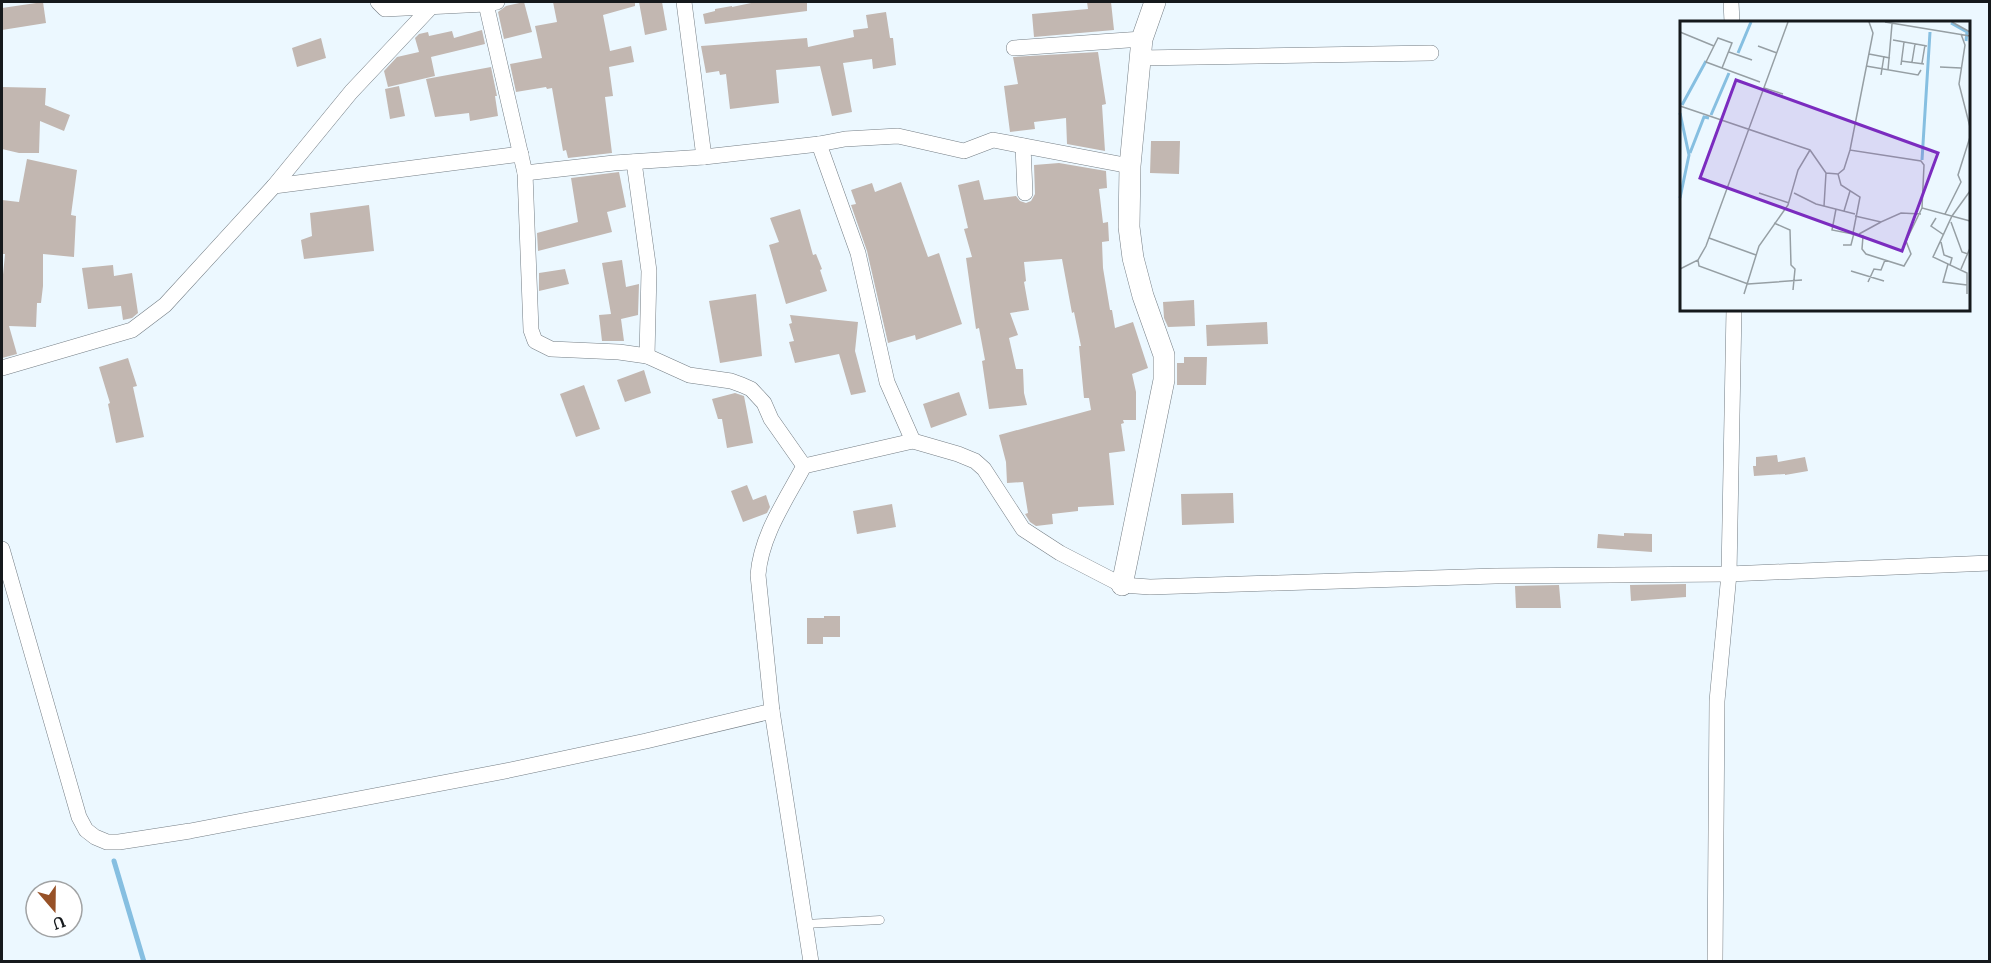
<svg xmlns="http://www.w3.org/2000/svg" width="1991" height="963" font-family="Lora,serif">
<style>
.lines{fill:none;stroke-linecap:round;stroke-linejoin:round}
.stream{stroke:#86bfe1;stroke-width:5}
.building{fill:#c2b7b1}
.lane-casing{stroke:#757e85;stroke-width:9}
.street-casing{stroke:#757e85;stroke-width:16}
.secondary-casing{stroke:#757e85;stroke-width:22}
.lane{stroke:#fff;stroke-width:8}
.street{stroke:#fff;stroke-width:15}
.secondary{stroke:#fff;stroke-width:21}
.inset-river{fill:none;stroke:#86bfe1;stroke-width:3}
.inset-road{fill:none;stroke:#969fa4;stroke-width:1.5}
.view{fill:#7b2cbf;fill-opacity:0.15;stroke:#7b2cbf;stroke-width:3}
.inset-edge{fill:none;stroke:#15191c;stroke-width:3}
</style>
<rect width="100%" height="100%" fill="#ecf8ff"/>
<g class="lines">
<polyline class="stream" points="114,861 144,962"/>
</g>
<g class="building">
<polygon points="43,2 46,23 2,30 2,8"/>
<polygon points="524,2 532,32 504,39 498,12 506,6"/>
<polygon points="553,2 635,2 635,6 603,15 610,51 631,46 634,62 609,67 613,96 605,97 612,153 568,158 566,150 563,151 552,88 547,89 546,87 516,92 510,64 542,58 535,26 557,22"/>
<polygon points="639,2 662,2 667,30 645,35"/>
<polygon points="756,2 807,2 807,11 705,24 703,14 715,11 715,9 732,6 732,7"/>
<polygon points="1087,2 1111,2 1114,30 1034,37 1032,14 1088,9"/>
<polygon points="886,12 890,38 893,38 896,65 873,69 872,59 843,63 852,112 832,116 820,66 776,70 779,103 730,109 726,74 720,75 719,71 706,73 701,46 807,38 808,47 854,37 853,30 868,28 866,15"/>
<polygon points="482,30 485,44 431,57 435,76 388,87 384,71 397,57 419,52 415,38 419,34 428,32 429,36 452,31 454,38"/>
<polygon points="321,38 326,58 297,67 292,48"/>
<polygon points="1098,52 1106,104 1102,105 1105,151 1067,144 1066,118 1034,122 1035,129 1010,132 1004,86 1018,84 1013,57"/>
<polygon points="491,67 497,96 495,96 498,116 470,121 469,113 435,117 426,79"/>
<polygon points="399,86 405,116 390,119 385,89"/>
<polygon points="2,87 46,88 45,105 70,115 64,131 40,121 39,153 19,153 2,149"/>
<polygon points="1151,141 1180,141 1179,174 1150,173"/>
<polygon points="27,159 77,170 71,215 76,216 74,257 43,254 43,286 41,303 37,303 36,327 9,326 17,354 2,358 2,285 5,254 2,254 2,200 19,202"/>
<polygon points="1059,163 1106,171 1107,188 1099,189 1103,223 1108,222 1109,241 1102,242 1103,268 1110,310 1112,310 1115,328 1133,322 1148,368 1132,374 1136,392 1136,420 1123,420 1124,423 1121,424 1125,451 1109,453 1114,505 1078,507 1078,511 1052,514 1053,524 1036,526 1030,522 1025,514 1028,513 1023,482 1007,483 1006,462 999,435 1091,410 1089,398 1084,398 1079,346 1081,346 1074,312 1072,313 1062,259 1024,262 1026,281 1024,282 1029,310 1010,313 1018,335 1009,338 1016,369 1023,369 1024,393 1027,405 989,409 982,361 985,360 979,328 976,329 966,258 972,257 964,229 968,228 958,185 979,180 984,200 1016,196 1020,201 1026,203 1031,201 1035,194 1034,165"/>
<polygon points="619,172 626,207 607,212 612,232 538,251 537,233 578,222 571,178"/>
<polygon points="901,182 928,257 939,253 962,324 916,340 915,335 888,343 867,251 851,205 856,204 851,190 872,183 875,192"/>
<polygon points="369,205 374,251 304,259 301,240 312,236 310,213"/>
<polygon points="800,209 813,255 816,254 822,269 820,270 827,291 786,304 769,245 779,242 770,218"/>
<polygon points="622,260 626,287 639,284 638,315 621,319 624,341 602,341 599,315 611,314 602,263"/>
<polygon points="113,265 114,276 132,273 138,313 132,318 123,320 121,306 88,309 82,268"/>
<polygon points="565,269 569,284 539,291 539,273"/>
<polygon points="756,294 762,356 720,363 709,301"/>
<polygon points="1194,300 1195,326 1168,327 1164,318 1163,302"/>
<polygon points="790,315 858,322 855,351 866,392 851,395 839,354 795,363 789,342 794,341 789,324 792,323"/>
<polygon points="1267,322 1268,344 1207,346 1206,325"/>
<polygon points="1184,357 1207,357 1206,385 1177,385 1177,363 1184,363"/>
<polygon points="128,358 137,386 133,387 144,437 116,443 108,404 110,403 99,367"/>
<polygon points="644,370 651,393 625,402 617,380"/>
<polygon points="584,385 600,429 576,437 560,394"/>
<polygon points="959,392 967,415 931,428 923,404"/>
<polygon points="735,393 744,396 753,443 727,448 722,419 718,419 712,399"/>
<polygon points="1777,455 1778,462 1805,457 1808,471 1785,475 1785,474 1754,476 1753,466 1756,466 1756,457"/>
<polygon points="747,485 753,500 766,495 770,507 767,513 743,522 731,491"/>
<polygon points="1233,493 1234,523 1182,525 1181,494"/>
<polygon points="892,504 896,527 857,534 853,511"/>
<polygon points="1624,533 1652,534 1652,552 1597,548 1598,534 1624,536"/>
<polygon points="1686,584 1686,597 1631,601 1630,585"/>
<polygon points="1559,585 1561,608 1516,608 1515,586"/>
<polygon points="824,616 840,616 840,637 823,637 823,644 807,644 807,618 824,618"/>
</g>
<g class="lines">
<defs>
<polyline id="lane" points="805,924 880,920"/>
<g id="street">
<polyline points="378,2 385,9 486,4 497,2"/>
<polyline points="684,2 704,157"/>
<polyline points="1731,2 1732,22"/>
<polyline points="486,4 525,173 531,330 535,341 551,349 619,352 647,356 689,375 731,381 742,385 751,389 764,403 771,419 804,466"/>
<polyline points="1014,48 1142,39"/>
<polyline points="1140,58 1431,53"/>
<polyline points="819,144 858,253 887,382 913,441"/>
<polyline points="1023,146 1025,193"/>
<polyline points="634,162 649,271 647,356"/>
<polyline points="525,173 614,163 704,157 819,144 845,139 898,136 964,151 993,140 1130,166"/>
<polyline points="274,186 351,92 430,8"/>
<polyline points="2,368 132,330 165,305 274,186 521,154"/>
<path d="M2,549L79,817L86,830L95,837L107,842H119L190,831L510,770L646,741L772,711L758,575C761,535 786,500 804,466L913,441L958,454L975,461L984,469L1023,529L1060,553L1122,585L1150,587L1495,576L1729,574L1990,563"/>
<polyline points="772,711 811,962"/>
<polyline points="1715,962 1717,701 1729,574 1734,309"/>
</g>
<polyline id="secondary" points="1122,585 1164,380 1164,355 1143,296 1133,258 1129,227 1130,166 1142,39 1155,2"/>
</defs>
<use href="#lane" class="lane-casing"/>
<use href="#street" class="street-casing"/>
<use href="#secondary" class="secondary-casing"/>
<use href="#lane" class="lane"/>
<use href="#street" class="street"/>
<use href="#secondary" class="secondary"/>
</g>
<g transform="translate(1680 21)">
<rect width="290" height="290" fill="#ecf8ff"/>
<path class="inset-river" d="M271,2L287,11L286,20M58,32L71,1M2,84L26,40M0,92L9,134L0,177M31,94L49,52M10,132L24,96L29,97M242,139L250,11"/>
<path class="inset-road" d="M205,1L290,15M272,1L290,11M0,11L34,25M281,13L285,24L279,63L290,106M38,17L52,22L42,47L26,41ZM213,19L247,25M78,25L97,32M49,31L72,39M189,33L210,37M221,40L244,43M232,41L235,23M242,42L245,24M221,44L224,21M186,45L238,54L241,49M260,46L281,47M42,47L80,61M208,49L212,3M201,54L204,35M84,67L103,73M0,85L130,129L146,152L158,153L164,148L170,129L241,140L244,144L242,187L290,200M170,129L193,12L189,1M158,153L161,164L180,176L173,212M79,172L109,182M114,172L136,183L175,193M144,185L146,152M156,188L152,209L183,215L182,228L186,233L224,245L231,233L226,220L242,187M164,190L170,170M265,193L281,161L278,154L290,116M175,195L201,201L221,192L241,193M256,197L251,205L264,214M271,201L282,231L288,233M94,202L110,209L111,244L115,248L113,269M179,213L201,201M29,217L76,234M261,221L264,234L272,237L270,244M163,224H171L174,212M18,239L19,245L68,263L122,259M268,243L263,261L287,264M0,248L18,239L26,225L108,1M281,248L290,227M171,250L204,260M188,261L194,248L201,249L205,239M64,273L79,225L108,184L118,149L130,129M287,273V252L253,236L272,195L290,170"/>
<path class="view" d="M56,59L258,132L222,230L20,157Z"/>
<rect width="290" height="290" class="inset-edge"/>
</g>
<rect width="1991" height="963" fill="none" stroke="#15191c" stroke-width="6"/>
<g transform="translate(54 909) rotate(160)"><circle r="28" fill="#ffffff" stroke="#a1a3a4" stroke-width="1.5"/>
<path d="M0-4.5L10 22L0 15L-10 22Z" fill="#975127"/>
<text y="-9" font-size="16" font-weight="bold" text-anchor="middle" fill="#15191c">U</text>
</g>
</svg>
